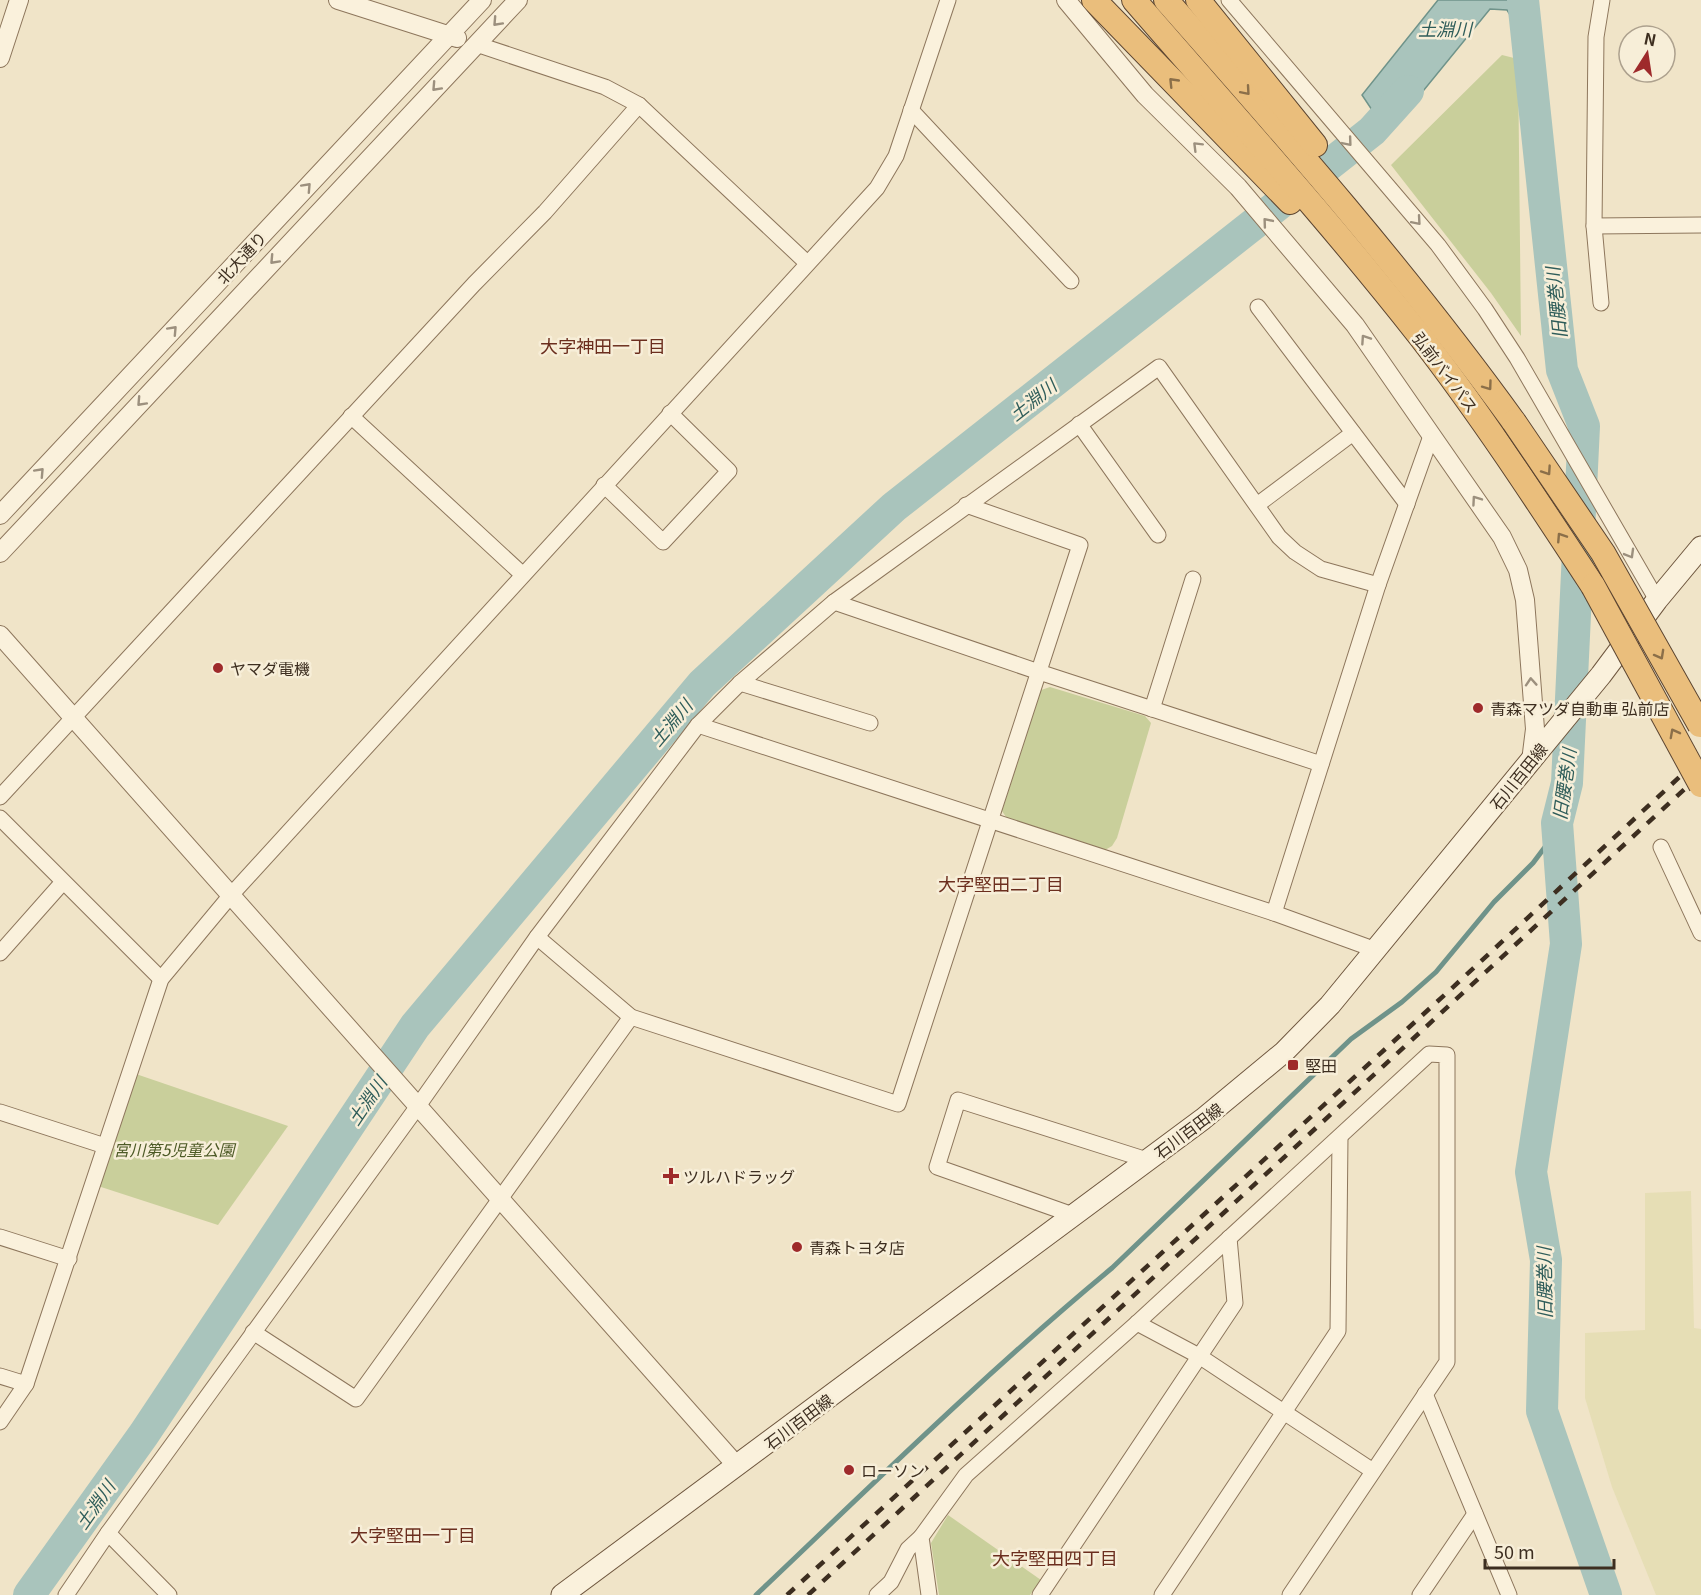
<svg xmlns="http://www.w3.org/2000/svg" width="1701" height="1595" font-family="Georgia,'Noto Sans JP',serif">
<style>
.farmland{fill:#e6deb5}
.green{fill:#c9cf9b}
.water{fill:#a9c4bc;stroke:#6f938a;stroke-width:1.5}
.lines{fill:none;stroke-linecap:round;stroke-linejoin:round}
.stream{stroke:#6f938a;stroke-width:5}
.river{stroke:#a9c4bc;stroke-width:32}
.minor-casing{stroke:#8d765c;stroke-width:17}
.tertiary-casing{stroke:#8d765c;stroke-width:20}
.secondary-casing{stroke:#6f573f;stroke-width:23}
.trunk-casing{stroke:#5b4430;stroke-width:26}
.minor{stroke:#faf1dc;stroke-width:15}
.tertiary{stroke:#faf1dc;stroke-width:18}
.secondary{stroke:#faf1dc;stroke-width:21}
.trunk{stroke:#eabe7c;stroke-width:24}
.rail{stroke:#3d2e20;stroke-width:4.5;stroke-dasharray:10 10;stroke-linecap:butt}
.trunk-bridge-casing{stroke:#5b4430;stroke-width:26;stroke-linecap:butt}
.trunk-bridge{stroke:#eabe7c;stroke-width:24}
.oneway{stroke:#9c907e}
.oneway2{stroke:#8b6f49}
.poi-dot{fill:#9e2a2b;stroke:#f7eed8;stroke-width:2}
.labels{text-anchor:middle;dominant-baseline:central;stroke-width:5;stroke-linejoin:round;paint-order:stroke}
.street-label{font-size:16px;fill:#3d2e20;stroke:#f7eed8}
.poi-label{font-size:16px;fill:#3d2e20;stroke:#f7eed8;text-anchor:start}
.park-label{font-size:16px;font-style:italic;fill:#4d5a26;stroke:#f7eed8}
.water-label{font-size:18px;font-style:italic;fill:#2f5d5a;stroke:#f7eed8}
.neighbourhood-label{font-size:18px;fill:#6b2e1e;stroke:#f7eed8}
</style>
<rect width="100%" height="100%" fill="#f0e4c8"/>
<polygon class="farmland" points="1691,1191 1694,1328 1701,1329 1701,1595 1656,1595 1612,1487 1585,1398 1585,1333 1645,1330 1645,1193"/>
<g class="green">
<polygon points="1502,55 1518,59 1521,336 1491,293 1391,165"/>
<polygon points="1050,687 1145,716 1151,723 1117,838 1112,846 1105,850 1008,820 1002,811 1041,690"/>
<polygon points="136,1074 288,1126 218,1225 98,1186"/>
<polygon points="948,1515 1041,1580 1030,1595 939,1595 931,1543"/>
</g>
<polygon class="water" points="1438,0 1526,0 1524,37 1507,10 1490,9 1388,134 1362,95"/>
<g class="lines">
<path class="stream" d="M756,1595C873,1484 988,1371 1112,1268L1351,1039L1402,1002L1436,972L1494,902L1533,863L1545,847L1557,823"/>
<g class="river">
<polyline points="1523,0 1562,370 1584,426 1567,783 1557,823 1566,944 1531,1172 1546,1260 1542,1411 1606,1595"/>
<polyline points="29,1595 144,1434 415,1026 702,684 894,507 1372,131 1408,91"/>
</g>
<defs>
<g id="minor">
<polyline points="1229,0 1438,245 1485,309 1517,358 1657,600"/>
<polyline points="476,44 605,87 639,105 807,263"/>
<polyline points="911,110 1071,281"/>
<polyline points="1594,226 1701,225"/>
<polyline points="1601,303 1594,226 1596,37 1602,0"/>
<polyline points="1258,307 1407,504"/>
<polyline points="351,416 523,575"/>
<polyline points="1079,424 1158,535"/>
<polyline points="604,485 663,542 729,471 670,413"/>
<polyline points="1257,505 1353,433"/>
<polyline points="834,602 1039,672 1321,764"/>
<polyline points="740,683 870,723"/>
<polyline points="1152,709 1193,579"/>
<polyline points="698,725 1274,913 1376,950"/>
<polyline points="0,797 474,284 545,212 639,105"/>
<polyline points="0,818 161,979"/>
<polyline points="1661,847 1701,933"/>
<polyline points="1274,913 1378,585 1431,436"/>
<polyline points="537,937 631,1017 898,1104 1080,545 966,505"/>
<polyline points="0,953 63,882"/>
<polyline points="0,1112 105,1146"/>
<polyline points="1073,1215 937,1167 958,1100 1147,1160"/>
<polyline points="0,1237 69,1259"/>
<polyline points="1137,1323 1199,1356 1373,1471"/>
<polyline points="253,1332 356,1399 631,1017"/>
<polyline points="0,1376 26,1384"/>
<polyline points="1425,1394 1509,1595"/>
<polyline points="0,1422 26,1384 161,979 231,895 877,188 896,156 948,0"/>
<polyline points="108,1533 169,1595"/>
<polyline points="66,1595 108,1533 418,1106 537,937 698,725 740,683 834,602 1159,367 1279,537 1295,552 1321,569 1378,585"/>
<polyline points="877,1595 891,1582 908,1549 921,1537"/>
<polyline points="929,1595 921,1537 966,1475 1137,1323 1429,1054 1447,1055 1447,1362 1290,1595"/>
<polyline points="1040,1595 1235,1303 1229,1238"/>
<polyline points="1162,1595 1338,1331 1340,1137"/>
<polyline points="1420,1595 1475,1514"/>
</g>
<g id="tertiary">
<polyline points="338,0 457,38"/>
<polyline points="1066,0 1145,95 1238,187 1355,325 1502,537 1518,570 1525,600 1535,729 1531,761"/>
<polyline points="0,58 19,0"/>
<polyline points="0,515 482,0"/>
<polyline points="0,553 518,0"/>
<polyline points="0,635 737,1466"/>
</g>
<polyline id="secondary" points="562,1595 1203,1119 1284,1052 1330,1005 1601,675 1657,600 1701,547"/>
<g id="trunk">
<polyline points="1094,0 1290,202"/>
<path d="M1134,0C1230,111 1329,220 1420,336C1482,416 1538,502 1593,586"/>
<path d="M1166,0C1287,137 1407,274 1514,422"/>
<polyline points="1198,0 1315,145"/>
</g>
</defs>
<use href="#minor" class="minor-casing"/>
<use href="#tertiary" class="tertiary-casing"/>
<use href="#secondary" class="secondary-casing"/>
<use href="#trunk" class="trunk-casing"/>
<use href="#minor" class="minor"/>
<use href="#tertiary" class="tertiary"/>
<use href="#secondary" class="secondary"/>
<use href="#trunk" class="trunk"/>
<g class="rail">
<polyline points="787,1595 1451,989 1701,757"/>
<polyline points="808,1595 1701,774"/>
</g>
<defs>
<g id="trunk-bridge">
<polyline points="1514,422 1603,553 1700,725"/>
<polyline points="1593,586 1701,785"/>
</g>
</defs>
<use href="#trunk-bridge" class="trunk-bridge-casing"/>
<use href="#trunk-bridge" class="trunk-bridge"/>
</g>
<defs><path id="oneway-chevron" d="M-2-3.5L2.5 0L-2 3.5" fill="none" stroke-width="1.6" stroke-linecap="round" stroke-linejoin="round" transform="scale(1.5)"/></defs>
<g class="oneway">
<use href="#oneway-chevron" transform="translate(497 22) rotate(133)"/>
<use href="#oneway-chevron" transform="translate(436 87) rotate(133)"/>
<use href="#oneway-chevron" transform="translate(1348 142) rotate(50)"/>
<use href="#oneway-chevron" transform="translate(1197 146) rotate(-135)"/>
<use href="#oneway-chevron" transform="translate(307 187) rotate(-47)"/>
<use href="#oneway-chevron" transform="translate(1417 221) rotate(49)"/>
<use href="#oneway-chevron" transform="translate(1267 222) rotate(-130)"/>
<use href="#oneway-chevron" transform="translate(274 260) rotate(133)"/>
<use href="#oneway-chevron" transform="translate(173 330) rotate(-47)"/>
<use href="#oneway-chevron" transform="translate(1365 339) rotate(-124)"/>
<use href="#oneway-chevron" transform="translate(141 402) rotate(133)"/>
<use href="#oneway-chevron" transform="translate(40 472) rotate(-47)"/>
<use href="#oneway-chevron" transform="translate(1476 500) rotate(-125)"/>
<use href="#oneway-chevron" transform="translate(1630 554) rotate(60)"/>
<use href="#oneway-chevron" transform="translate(1531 682) rotate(-94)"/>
</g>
<g class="oneway2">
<use href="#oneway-chevron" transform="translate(1173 82) rotate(-134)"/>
<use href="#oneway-chevron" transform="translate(1246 91) rotate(49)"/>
<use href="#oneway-chevron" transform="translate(1488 386) rotate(54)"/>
<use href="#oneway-chevron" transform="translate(1547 471) rotate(56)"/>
<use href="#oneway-chevron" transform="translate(1561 537) rotate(-123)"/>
<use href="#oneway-chevron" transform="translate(1660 655) rotate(61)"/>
<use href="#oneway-chevron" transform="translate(1674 733) rotate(-118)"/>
</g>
<g class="poi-dot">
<circle cx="218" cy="668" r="6"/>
<circle cx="1478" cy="708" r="6"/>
<rect x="1287" y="1059" width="12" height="12" rx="3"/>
<path d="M668 1167h6v6h6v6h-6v6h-6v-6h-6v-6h6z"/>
<circle cx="797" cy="1247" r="6"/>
<circle cx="849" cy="1470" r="6"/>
</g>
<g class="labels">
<g class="street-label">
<text transform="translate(241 257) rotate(-47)">北大通り</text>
<text transform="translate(1446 372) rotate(53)">弘前バイパス</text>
<text transform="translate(1518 776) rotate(-51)">石川百田線</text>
<text transform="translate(1188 1130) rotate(-37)">石川百田線</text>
<text transform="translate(798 1421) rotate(-37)">石川百田線</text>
</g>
<g class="poi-label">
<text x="230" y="668">ヤマダ電機</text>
<text x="1490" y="708">青森マツダ自動車 弘前店</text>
<text x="1305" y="1065">堅田</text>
<text x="683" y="1176">ツルハドラッグ</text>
<text x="809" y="1247">青森トヨタ店</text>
<text x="861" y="1470">ローソン</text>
</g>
<g class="park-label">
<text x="174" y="1149">宮川第5児童公園</text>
</g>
<g class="water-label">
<text x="1445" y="28">土淵川</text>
<text transform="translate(1555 303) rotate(-96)">旧腰巻川</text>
<text transform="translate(1032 399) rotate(-38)">土淵川</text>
<text transform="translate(670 722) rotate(-50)">土淵川</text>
<text transform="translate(1563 784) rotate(-82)">旧腰巻川</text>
<text transform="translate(366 1100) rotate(-56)">土淵川</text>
<text transform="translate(1543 1283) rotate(-91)">旧腰巻川</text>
<text transform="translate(94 1504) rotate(-55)">土淵川</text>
</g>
<g class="neighbourhood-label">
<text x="603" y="345">大字神田一丁目</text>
<text x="1001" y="883">大字堅田二丁目</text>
<text x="413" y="1534">大字堅田一丁目</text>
<text x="1055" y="1557">大字堅田四丁目</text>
</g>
</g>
<g transform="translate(1647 54) rotate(12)"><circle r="28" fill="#f7eed8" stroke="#ada18e" stroke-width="1.5"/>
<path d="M0-4.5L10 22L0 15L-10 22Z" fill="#9e2a2b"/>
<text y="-9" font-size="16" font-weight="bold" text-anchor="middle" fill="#3d2e20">N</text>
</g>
<path d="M1485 1559v9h129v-9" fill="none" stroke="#3d2e20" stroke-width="3"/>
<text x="1494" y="1559" font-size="18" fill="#3d2e20" stroke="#f7eed8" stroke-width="4.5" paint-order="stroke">50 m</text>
</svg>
